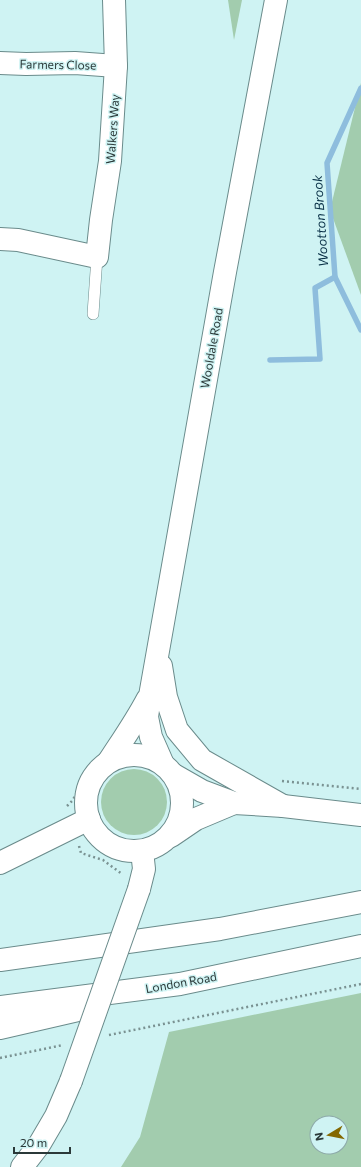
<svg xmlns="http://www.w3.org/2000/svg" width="361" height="1167" font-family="Commissioner,sans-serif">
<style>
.green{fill:#a2ccae;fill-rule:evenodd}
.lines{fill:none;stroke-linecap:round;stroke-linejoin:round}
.stream{stroke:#8ebddd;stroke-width:5.5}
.lane-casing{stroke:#6a8b8b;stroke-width:12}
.street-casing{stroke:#6a8b8b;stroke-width:24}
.secondary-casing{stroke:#6a8b8b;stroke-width:24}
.highway-casing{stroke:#6a8b8b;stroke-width:24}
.path{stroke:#7a9292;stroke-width:2.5;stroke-dasharray:2 3;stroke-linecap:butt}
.lane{stroke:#fff;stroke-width:11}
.street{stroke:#fff;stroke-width:22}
.secondary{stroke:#fff;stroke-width:22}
.highway{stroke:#fff;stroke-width:22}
.secondary-bridge-casing{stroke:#6a8b8b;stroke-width:24;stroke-linecap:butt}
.secondary-bridge{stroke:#fff;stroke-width:22}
.labels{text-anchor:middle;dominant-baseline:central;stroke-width:3;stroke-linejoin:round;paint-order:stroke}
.street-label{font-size:12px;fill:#2b3939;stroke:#cff3f3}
.water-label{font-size:13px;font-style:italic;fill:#0b3248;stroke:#cff3f3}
</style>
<rect width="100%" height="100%" fill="#cff3f3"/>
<g class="green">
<polygon points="228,0 242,0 234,40"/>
<polygon points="361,83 361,295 330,210"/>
<circle cx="134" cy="802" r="33"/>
<path d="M361,993V1167H121L140,1137L169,1032ZM317,1123H341V1147H317Z"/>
</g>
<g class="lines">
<g class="stream">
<polyline points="361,88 327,163 335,277 361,330"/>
<polyline points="270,360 320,359 315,288 335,277"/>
</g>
<defs>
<polyline id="lane" points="93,314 97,257"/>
<g id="street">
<polyline points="0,63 26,64 75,63 116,66"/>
<polyline points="0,239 18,240 97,257 101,220 110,161 116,66 114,0"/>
</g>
<g id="secondary">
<polyline points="161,666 166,697 177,730 202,760 283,806"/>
<circle cx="134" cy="803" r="48"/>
<path d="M109,761C122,741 136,721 147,700"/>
<polyline points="162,762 151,737 147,717 150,696 225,272 276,0"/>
<polyline points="174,775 202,791 234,803 283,806 361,815"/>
<polyline points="171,836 196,819 234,803"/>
<polyline points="0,863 89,819"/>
<polyline points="139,889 144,869 142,851"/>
<polyline points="22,1167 39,1145 56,1116 71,1081"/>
</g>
<g id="highway">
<polyline points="0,960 220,929 361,902"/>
<polyline points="0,1007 180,984 361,946"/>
<polyline points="0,1028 78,1010"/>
</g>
</defs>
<use href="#lane" class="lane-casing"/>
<use href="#street" class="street-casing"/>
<use href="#secondary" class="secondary-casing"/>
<use href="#highway" class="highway-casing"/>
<g class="path">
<polyline points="282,781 361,789"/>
<polyline points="67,806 73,800 89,767"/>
<polyline points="79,846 81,853 103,860 122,874"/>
<polyline points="109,1035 361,984"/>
<polyline points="0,1058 63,1045"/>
</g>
<use href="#lane" class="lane"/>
<use href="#street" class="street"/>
<use href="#secondary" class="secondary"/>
<use href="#highway" class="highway"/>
<defs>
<polyline id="secondary-bridge" points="71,1081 139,889"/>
</defs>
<use href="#secondary-bridge" class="secondary-bridge-casing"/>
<use href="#secondary-bridge" class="secondary-bridge"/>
</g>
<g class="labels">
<g class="street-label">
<text transform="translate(58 64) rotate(1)">Farmers Close</text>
<text transform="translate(112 129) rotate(-86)">Walkers Way</text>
<text transform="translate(211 348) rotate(-80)">Wooldale Road</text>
<text transform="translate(181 982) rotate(-10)">London Road</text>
</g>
<g class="water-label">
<text transform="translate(320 221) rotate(-94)">Wootton Brook</text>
</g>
</g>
<g transform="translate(329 1135) rotate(260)"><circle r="19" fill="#cff3f3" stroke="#8da9a9"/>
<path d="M0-3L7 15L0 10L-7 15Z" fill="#846800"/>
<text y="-6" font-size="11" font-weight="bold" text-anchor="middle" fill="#2b3939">N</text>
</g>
<path d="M14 1147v6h56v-6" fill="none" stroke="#2b3939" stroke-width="2"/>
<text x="20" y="1147" font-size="12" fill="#2b3939" stroke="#cff3f3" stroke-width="3" paint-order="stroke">20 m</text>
</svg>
